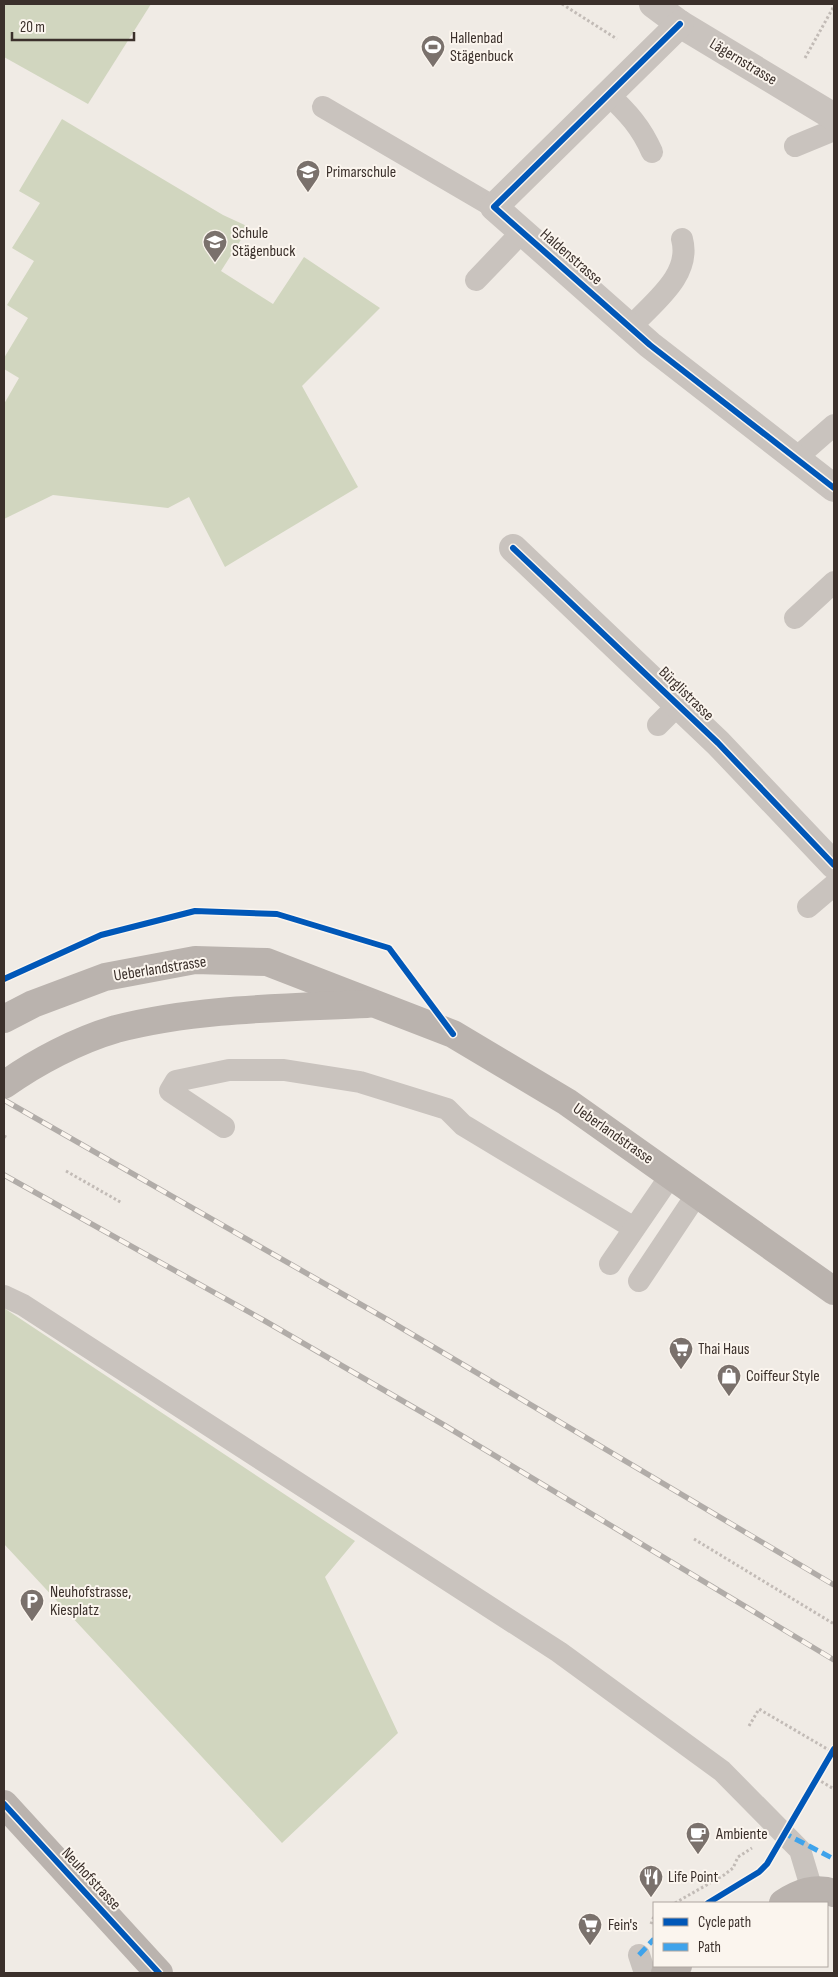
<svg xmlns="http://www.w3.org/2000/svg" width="838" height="1977" font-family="'Sofia Sans Condensed',sans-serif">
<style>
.green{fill:#d1d6bf}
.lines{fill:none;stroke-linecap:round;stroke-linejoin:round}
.path{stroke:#c2bbb6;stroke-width:3;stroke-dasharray:2.5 2.5;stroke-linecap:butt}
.lane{stroke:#c9c3be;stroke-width:22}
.street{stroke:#c9c3be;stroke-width:28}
.secondary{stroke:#bab3ae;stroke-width:28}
.rail-casing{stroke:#b1aca8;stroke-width:5.5}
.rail{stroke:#fbf5ee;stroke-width:4;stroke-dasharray:11;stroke-linecap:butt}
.quiet{stroke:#3fa3eb;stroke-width:5;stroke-dasharray:10 5;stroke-linecap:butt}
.cycleway-casing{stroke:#fbf5ee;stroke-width:9}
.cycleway{stroke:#0057b8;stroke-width:6}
.labels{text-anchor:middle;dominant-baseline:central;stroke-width:4;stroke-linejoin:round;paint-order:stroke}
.poi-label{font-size:16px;fill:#3b302b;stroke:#fbf5ee;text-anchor:start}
.street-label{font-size:16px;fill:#3b302b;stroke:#fbf5ee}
</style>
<rect width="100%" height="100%" fill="#f0ebe5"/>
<g class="green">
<polygon points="4,4 151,4 88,104 4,57"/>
<polygon points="62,119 223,215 249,227 221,271 273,304 304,257 380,308 302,386 358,487 225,567 189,497 168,508 53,495 4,519 4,404 19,378 4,369 4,358 28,318 7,305 34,261 12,248 40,203 19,191"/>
<polygon points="4,1308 355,1541 325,1577 398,1733 282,1843 4,1544"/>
</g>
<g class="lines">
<g class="path">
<polyline points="562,4 617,39"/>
<polyline points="805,58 834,6"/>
<polyline points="4,1136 8,1138"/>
<polyline points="66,1171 122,1203"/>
<polyline points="694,1539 834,1624"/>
<polyline points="749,1726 759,1709 834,1753"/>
<polyline points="817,1779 834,1789"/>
<polyline points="675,1903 724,1875 733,1868 738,1857 752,1848"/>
<polyline points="651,1924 654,1916"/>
</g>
<g class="lane">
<path d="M608,94C628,113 641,127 652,152"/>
<polyline points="323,107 494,207"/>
<polyline points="795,146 829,132 834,123"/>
<polyline points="476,280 522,232"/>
<path d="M630,328C652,303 692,276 682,239"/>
<polyline points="795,459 834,425"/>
<polyline points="795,618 834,582"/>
<polyline points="658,725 678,705"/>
<polyline points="808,907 834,885"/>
<polyline points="224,1127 170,1091 176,1081 229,1070 284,1070 360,1082 447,1109 463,1125 634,1228"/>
<polyline points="610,1264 671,1175"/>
<polyline points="639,1281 697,1194"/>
<polyline points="4,1296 23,1305 559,1652 722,1771 800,1850 812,1890"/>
<polyline points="639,1955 645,1973"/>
</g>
<g class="street">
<polyline points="653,4 680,24 834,117"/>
<polyline points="680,24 494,207 650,345 834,488"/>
<polyline points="513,548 718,743 834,865"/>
</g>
<g class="secondary">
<polyline points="4,1019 33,1004 105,977 195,960 267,962 453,1034 567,1102 834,1291"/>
<path d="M4,1085C36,1062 78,1040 116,1029C197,1008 284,1008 367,1004"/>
<polyline points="4,1804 159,1973"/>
<path d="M783,1903C799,1893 815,1886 834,1893"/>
<polyline points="665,1973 678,1966"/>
</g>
<defs>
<g id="rail">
<polyline points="4,1100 388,1320 834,1585"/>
<polyline points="4,1175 265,1321 444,1425 834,1660"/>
</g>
</defs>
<use href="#rail" class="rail-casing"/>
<use href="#rail" class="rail"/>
<g class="quiet">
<polyline points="782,1832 834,1859"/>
<polyline points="639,1955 654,1939"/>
</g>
<defs>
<g id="cycleway">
<polyline points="680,24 494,207 650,345 834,488"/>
<polyline points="513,548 718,743 834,865"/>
<polyline points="4,979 101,935 195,911 277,914 389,948 453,1034"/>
<polyline points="4,1804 159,1973"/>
<polyline points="708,1903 759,1872 767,1864 834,1749"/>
</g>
</defs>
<use href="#cycleway" class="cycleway-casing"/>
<use href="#cycleway" class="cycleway"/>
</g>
<defs>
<symbol id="stadium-pin" viewBox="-11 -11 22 30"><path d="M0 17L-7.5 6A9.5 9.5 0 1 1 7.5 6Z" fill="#7a716c" stroke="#fbf5ee"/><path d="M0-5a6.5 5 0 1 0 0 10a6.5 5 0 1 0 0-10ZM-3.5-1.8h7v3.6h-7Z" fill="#fff"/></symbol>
<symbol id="school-pin" viewBox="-11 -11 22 30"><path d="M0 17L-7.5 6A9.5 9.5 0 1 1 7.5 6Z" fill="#7a716c" stroke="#fbf5ee"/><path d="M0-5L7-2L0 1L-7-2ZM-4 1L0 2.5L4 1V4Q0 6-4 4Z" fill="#fff"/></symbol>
<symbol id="supermarket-pin" viewBox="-11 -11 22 30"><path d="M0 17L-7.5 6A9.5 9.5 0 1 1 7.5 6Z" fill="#7a716c" stroke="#fbf5ee"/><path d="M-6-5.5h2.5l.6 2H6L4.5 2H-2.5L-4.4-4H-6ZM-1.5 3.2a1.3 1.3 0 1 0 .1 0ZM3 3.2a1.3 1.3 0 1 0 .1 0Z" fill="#fff"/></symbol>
<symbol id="shop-pin" viewBox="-11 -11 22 30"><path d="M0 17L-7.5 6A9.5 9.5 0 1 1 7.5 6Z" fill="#7a716c" stroke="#fbf5ee"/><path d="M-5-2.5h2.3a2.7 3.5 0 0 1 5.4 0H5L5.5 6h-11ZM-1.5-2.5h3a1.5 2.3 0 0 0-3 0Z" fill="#fff"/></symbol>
<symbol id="parking-pin" viewBox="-11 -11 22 30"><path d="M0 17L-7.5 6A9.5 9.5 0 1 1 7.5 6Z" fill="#7a716c" stroke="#fbf5ee"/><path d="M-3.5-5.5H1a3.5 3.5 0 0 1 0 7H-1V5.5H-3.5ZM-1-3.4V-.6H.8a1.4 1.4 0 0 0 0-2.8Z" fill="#fff"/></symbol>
<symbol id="cafe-pin" viewBox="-11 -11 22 30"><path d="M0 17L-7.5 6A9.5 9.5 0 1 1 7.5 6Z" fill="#7a716c" stroke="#fbf5ee"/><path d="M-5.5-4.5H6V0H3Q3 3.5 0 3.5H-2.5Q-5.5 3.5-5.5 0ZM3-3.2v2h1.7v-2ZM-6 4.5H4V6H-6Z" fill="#fff"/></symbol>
<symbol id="restaurant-pin" viewBox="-11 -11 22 30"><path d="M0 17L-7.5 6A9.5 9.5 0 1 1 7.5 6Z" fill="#7a716c" stroke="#fbf5ee"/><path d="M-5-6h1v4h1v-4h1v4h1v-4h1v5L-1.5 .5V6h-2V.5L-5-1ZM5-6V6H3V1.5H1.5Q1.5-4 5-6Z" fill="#fff"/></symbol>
</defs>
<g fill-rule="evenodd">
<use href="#stadium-pin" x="419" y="33" width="28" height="38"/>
<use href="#school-pin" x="294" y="158" width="28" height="38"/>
<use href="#school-pin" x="201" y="228" width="28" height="38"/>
<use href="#supermarket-pin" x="667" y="1335" width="28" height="38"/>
<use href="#shop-pin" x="715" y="1362" width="28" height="38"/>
<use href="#parking-pin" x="18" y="1587" width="28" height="38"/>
<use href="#cafe-pin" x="684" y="1820" width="28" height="38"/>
<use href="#restaurant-pin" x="637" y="1863" width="28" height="38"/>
<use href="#supermarket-pin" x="576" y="1911" width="28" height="38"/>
</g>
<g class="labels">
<g class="poi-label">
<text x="450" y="38">Hallenbad<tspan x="450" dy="18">Stägenbuck</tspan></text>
<text x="326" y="172">Primarschule</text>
<text x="232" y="233">Schule<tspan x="232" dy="18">Stägenbuck</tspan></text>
<text x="698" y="1349">Thai Haus</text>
<text x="746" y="1376">Coiffeur Style</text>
<text x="50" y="1592">Neuhofstrasse,<tspan x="50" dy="18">Kiesplatz</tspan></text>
<text x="716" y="1834">Ambiente</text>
<text x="668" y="1877">Life Point</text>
<text x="608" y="1925">Fein's</text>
</g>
<g class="street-label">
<text transform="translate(743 62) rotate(31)">Lägernstrasse</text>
<text transform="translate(571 257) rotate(41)">Haldenstrasse</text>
<text transform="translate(686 694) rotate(44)">Bürglistrasse</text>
<text transform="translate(160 969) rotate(-9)">Ueberlandstrasse</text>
<text transform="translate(613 1134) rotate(35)">Ueberlandstrasse</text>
<text transform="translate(91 1879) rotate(47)">Neuhofstrasse</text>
</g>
</g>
<rect width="838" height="1977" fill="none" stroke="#3b302b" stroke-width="10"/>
<rect x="653" y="1902" width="175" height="65" fill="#fbf5ee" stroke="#aea6a0"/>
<rect x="663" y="1918" width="25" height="8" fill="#0057b8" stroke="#aea6a0"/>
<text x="698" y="1927" font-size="15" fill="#3b302b">Cycle path</text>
<rect x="663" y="1943" width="25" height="8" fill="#3fa3eb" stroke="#aea6a0"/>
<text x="698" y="1952" font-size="15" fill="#3b302b">Path</text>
<path d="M12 32v8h122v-8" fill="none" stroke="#3b302b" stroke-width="2.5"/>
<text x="20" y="32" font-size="15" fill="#3b302b" stroke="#fbf5ee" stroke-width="4" paint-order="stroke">20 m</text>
</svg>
